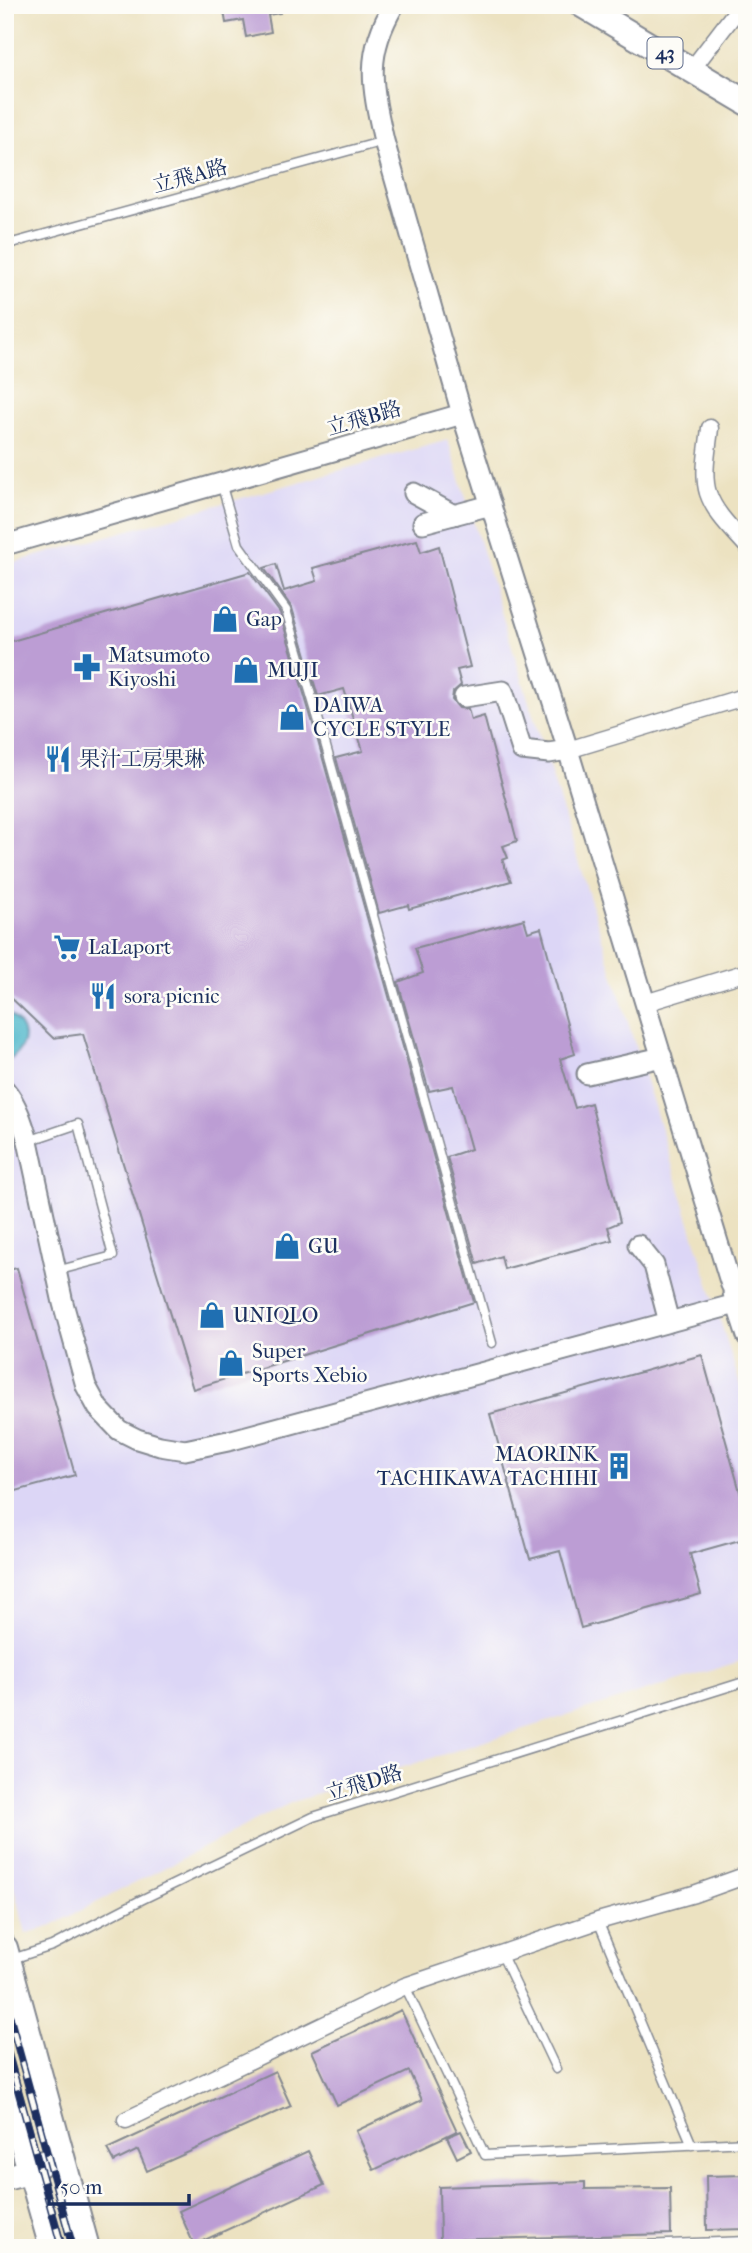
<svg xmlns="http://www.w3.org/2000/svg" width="752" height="2253" font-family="'IM FELL French Canon','Noto Serif JP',serif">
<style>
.built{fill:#dcd6f6}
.water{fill:#4cb6ca;stroke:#347294;stroke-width:2}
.building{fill:#bc9dd4}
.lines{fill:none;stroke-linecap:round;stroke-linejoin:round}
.service-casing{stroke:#848890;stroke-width:11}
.minor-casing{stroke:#848890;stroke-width:19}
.tertiary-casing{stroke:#848890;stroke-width:23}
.primary-casing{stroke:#848890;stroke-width:28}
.service{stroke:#fff;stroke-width:8}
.minor{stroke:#fff;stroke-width:16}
.tertiary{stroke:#fff;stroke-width:19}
.primary{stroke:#fff;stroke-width:24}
.rail-casing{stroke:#1b2f5e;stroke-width:8}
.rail{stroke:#fdfcf7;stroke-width:5;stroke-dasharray:16;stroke-linecap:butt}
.labels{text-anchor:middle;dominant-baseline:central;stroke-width:5;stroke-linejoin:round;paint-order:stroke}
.shield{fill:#fdfcf7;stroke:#5f6c8c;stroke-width:2}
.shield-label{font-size:19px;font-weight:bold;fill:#1b2f5e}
.street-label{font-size:21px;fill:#1b2f5e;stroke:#fdfcf7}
.poi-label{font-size:21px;fill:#1b2f5e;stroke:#fdfcf7;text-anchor:start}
</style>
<rect width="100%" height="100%" fill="#fdfcf7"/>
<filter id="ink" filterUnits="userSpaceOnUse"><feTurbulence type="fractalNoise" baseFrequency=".0143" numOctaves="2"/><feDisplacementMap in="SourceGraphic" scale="14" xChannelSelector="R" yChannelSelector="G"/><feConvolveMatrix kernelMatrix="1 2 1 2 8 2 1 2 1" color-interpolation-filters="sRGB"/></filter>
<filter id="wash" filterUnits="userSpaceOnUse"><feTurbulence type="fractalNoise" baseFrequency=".00686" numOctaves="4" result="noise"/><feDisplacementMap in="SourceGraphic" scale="28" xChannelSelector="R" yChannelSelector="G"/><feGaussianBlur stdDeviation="1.57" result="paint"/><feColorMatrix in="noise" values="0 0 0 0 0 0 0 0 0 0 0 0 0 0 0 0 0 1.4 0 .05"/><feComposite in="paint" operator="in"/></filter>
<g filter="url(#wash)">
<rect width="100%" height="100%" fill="#ece2c1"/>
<polygon class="built" points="448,440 747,1407 747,1659 292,1802 47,1928 26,1933 5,1856 5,565"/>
<path class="water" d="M9,1014C28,1028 29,1044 11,1059L5,1056V1018Z"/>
<g id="blocks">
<g class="building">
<polygon points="223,5 279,5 280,13 268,15 271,32 246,37 243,20 226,23"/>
<polygon points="417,540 421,552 439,546 470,667 457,670 461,685 453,692 452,700 459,708 468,709 471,720 484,716 517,841 503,846 508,858 502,860 511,881 409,909 408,905 379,913 336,758 363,751 344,689 318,696 292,608 264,568 276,564 284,591 317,581 313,568"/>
<polygon points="250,572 280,613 316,734 474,1302 193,1389 83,1034 53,1038 5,992 5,643"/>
<polygon points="524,919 528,932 541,928 575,1054 560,1059 575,1108 591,1103 620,1222 608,1227 612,1240 504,1269 501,1256 477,1264 447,1157 471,1149 453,1086 429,1091 398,982 423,973 415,948"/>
<polygon points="17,1268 75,1475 5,1494 5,1271"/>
<polygon points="702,1355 747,1517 747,1538 690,1554 701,1594 581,1628 560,1551 530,1559 490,1414"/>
<polygon points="401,2010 457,2131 374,2170 356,2131 422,2100 409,2071 337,2105 312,2051"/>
<polygon points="275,2071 291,2106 147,2171 138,2150 114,2162 107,2149"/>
<polygon points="461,2131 471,2151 457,2158 447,2137"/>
<polygon points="308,2151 324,2185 194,2245 179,2211"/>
<polygon points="747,2175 747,2229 707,2230 706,2176"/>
<polygon points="585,2182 585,2189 670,2188 671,2234 440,2240 439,2187"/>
</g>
</g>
</g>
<g filter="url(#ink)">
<use href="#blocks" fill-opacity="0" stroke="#848890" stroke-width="2"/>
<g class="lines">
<defs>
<g id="service">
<polyline points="5,245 384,141"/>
<polyline points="221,483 239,545 286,610 322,732 492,1343"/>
<polyline points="28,1141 78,1124 113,1256 56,1271"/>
<polyline points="598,1921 692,2145"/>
<polyline points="501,1953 556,2069"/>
<polyline points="12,1959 52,1946 141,1900 313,1817 747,1681"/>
<polyline points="405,1986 485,2155 747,2142"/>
<polyline points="562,2248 747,2241"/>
</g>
<g id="minor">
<polyline points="692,69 741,5"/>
<path d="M710,428C708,448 702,474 708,493C715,514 733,530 747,546"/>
<polyline points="568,750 747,696"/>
<polyline points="645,1003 747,972"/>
<polyline points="126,2120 405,1986 598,1921 694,1894 747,1875"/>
</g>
<g id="tertiary">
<polyline points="462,414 568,750 731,1285 747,1281"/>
<polyline points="414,493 454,515"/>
<polyline points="423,523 491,505"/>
<path d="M5,545L462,414L384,141C372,87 364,55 394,5"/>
<polyline points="464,697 503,691 522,750 549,753 568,750"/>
<polyline points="587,1074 662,1057"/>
<path d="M5,1090C17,1104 23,1124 28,1141L63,1303L86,1386L98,1408L119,1430L137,1439L160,1446L185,1450L228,1441L736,1304"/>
<polyline points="638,1245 654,1265 669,1322"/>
<polyline points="733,1293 747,1336"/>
</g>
<g id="primary">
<polyline points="582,5 747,103"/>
<polyline points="5,1948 87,2248"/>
<polyline points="5,2082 52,2248"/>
<polyline points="5,2178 29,2172 43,2162"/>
</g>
</defs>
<use href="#service" class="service-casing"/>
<use href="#minor" class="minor-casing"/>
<use href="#tertiary" class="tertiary-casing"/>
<use href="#primary" class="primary-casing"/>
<use href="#service" class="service"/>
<use href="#minor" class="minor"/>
<use href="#tertiary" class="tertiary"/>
<use href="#primary" class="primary"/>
<defs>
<g id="rail">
<polyline points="5,2000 73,2248"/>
<polyline points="5,2043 62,2248"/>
</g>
</defs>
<use href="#rail" class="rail-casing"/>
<use href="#rail" class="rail"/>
</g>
</g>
<defs>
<symbol id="shop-bare" viewBox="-9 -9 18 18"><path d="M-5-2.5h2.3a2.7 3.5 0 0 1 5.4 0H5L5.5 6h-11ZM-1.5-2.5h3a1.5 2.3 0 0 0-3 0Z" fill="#1f6fb2" stroke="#fdfcf7" stroke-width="2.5" paint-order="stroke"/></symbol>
<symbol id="pharmacy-bare" viewBox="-9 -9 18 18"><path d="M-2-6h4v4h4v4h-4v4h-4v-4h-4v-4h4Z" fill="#1f6fb2" stroke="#fdfcf7" stroke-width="2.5" paint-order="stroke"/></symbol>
<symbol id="restaurant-bare" viewBox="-9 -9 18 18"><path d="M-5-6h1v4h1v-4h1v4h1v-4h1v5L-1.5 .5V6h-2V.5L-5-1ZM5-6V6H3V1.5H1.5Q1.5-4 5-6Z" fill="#1f6fb2" stroke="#fdfcf7" stroke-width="2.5" paint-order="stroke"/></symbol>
<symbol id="supermarket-bare" viewBox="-9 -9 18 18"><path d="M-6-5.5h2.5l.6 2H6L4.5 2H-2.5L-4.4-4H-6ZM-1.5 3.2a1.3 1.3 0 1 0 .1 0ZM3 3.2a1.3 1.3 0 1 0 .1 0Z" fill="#1f6fb2" stroke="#fdfcf7" stroke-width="2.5" paint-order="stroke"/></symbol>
<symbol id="building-bare" viewBox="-9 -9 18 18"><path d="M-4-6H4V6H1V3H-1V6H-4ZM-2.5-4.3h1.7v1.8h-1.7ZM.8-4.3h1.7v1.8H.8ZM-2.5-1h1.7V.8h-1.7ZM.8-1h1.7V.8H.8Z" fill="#1f6fb2" stroke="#fdfcf7" stroke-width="2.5" paint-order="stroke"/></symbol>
</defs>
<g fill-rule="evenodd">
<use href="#shop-bare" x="206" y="600" width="38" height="38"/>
<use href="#pharmacy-bare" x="68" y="648" width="38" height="38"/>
<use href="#shop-bare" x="227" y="651" width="38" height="38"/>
<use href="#shop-bare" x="273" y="698" width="38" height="38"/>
<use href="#restaurant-bare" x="39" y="740" width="38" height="38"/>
<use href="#supermarket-bare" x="48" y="928" width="38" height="38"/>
<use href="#restaurant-bare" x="84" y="977" width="38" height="38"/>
<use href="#shop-bare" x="268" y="1227" width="38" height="38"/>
<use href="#shop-bare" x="193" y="1296" width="38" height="38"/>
<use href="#shop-bare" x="212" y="1344" width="38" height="38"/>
<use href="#building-bare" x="600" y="1447" width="38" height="38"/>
</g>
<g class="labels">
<rect class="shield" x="647.5" y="37.5" width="35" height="31" rx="5"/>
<g class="shield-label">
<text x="665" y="53">43</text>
</g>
<g class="street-label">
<text transform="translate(190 176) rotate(-15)">立飛A路</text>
<text transform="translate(364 418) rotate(-16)">立飛B路</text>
<text transform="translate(364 1783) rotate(-17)">立飛D路</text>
</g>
<g class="poi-label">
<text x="246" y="619">Gap</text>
<text x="108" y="655">Matsumoto<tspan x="108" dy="24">Kiyoshi</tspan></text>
<text x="267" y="670">MUJI</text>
<text x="313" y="705">DAIWA<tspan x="313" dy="24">CYCLE STYLE</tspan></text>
<text x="79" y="759">果汁工房果琳</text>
<text x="88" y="947">LaLaport</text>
<text x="124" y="996">sora picnic</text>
<text x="308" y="1246">GU</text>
<text x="233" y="1315">UNIQLO</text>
<text x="252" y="1351">Super<tspan x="252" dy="24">Sports Xebio</tspan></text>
<text x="598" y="1454" text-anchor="end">MAORINK<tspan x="598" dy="24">TACHIKAWA TACHIHI</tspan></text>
</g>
</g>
<rect width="752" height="2253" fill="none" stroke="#fdfcf7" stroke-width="28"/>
<path d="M49 2194v10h140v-10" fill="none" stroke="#1b2f5e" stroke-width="3.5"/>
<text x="60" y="2194" font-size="21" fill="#1b2f5e" stroke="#fdfcf7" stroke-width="5" paint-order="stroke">50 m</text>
</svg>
